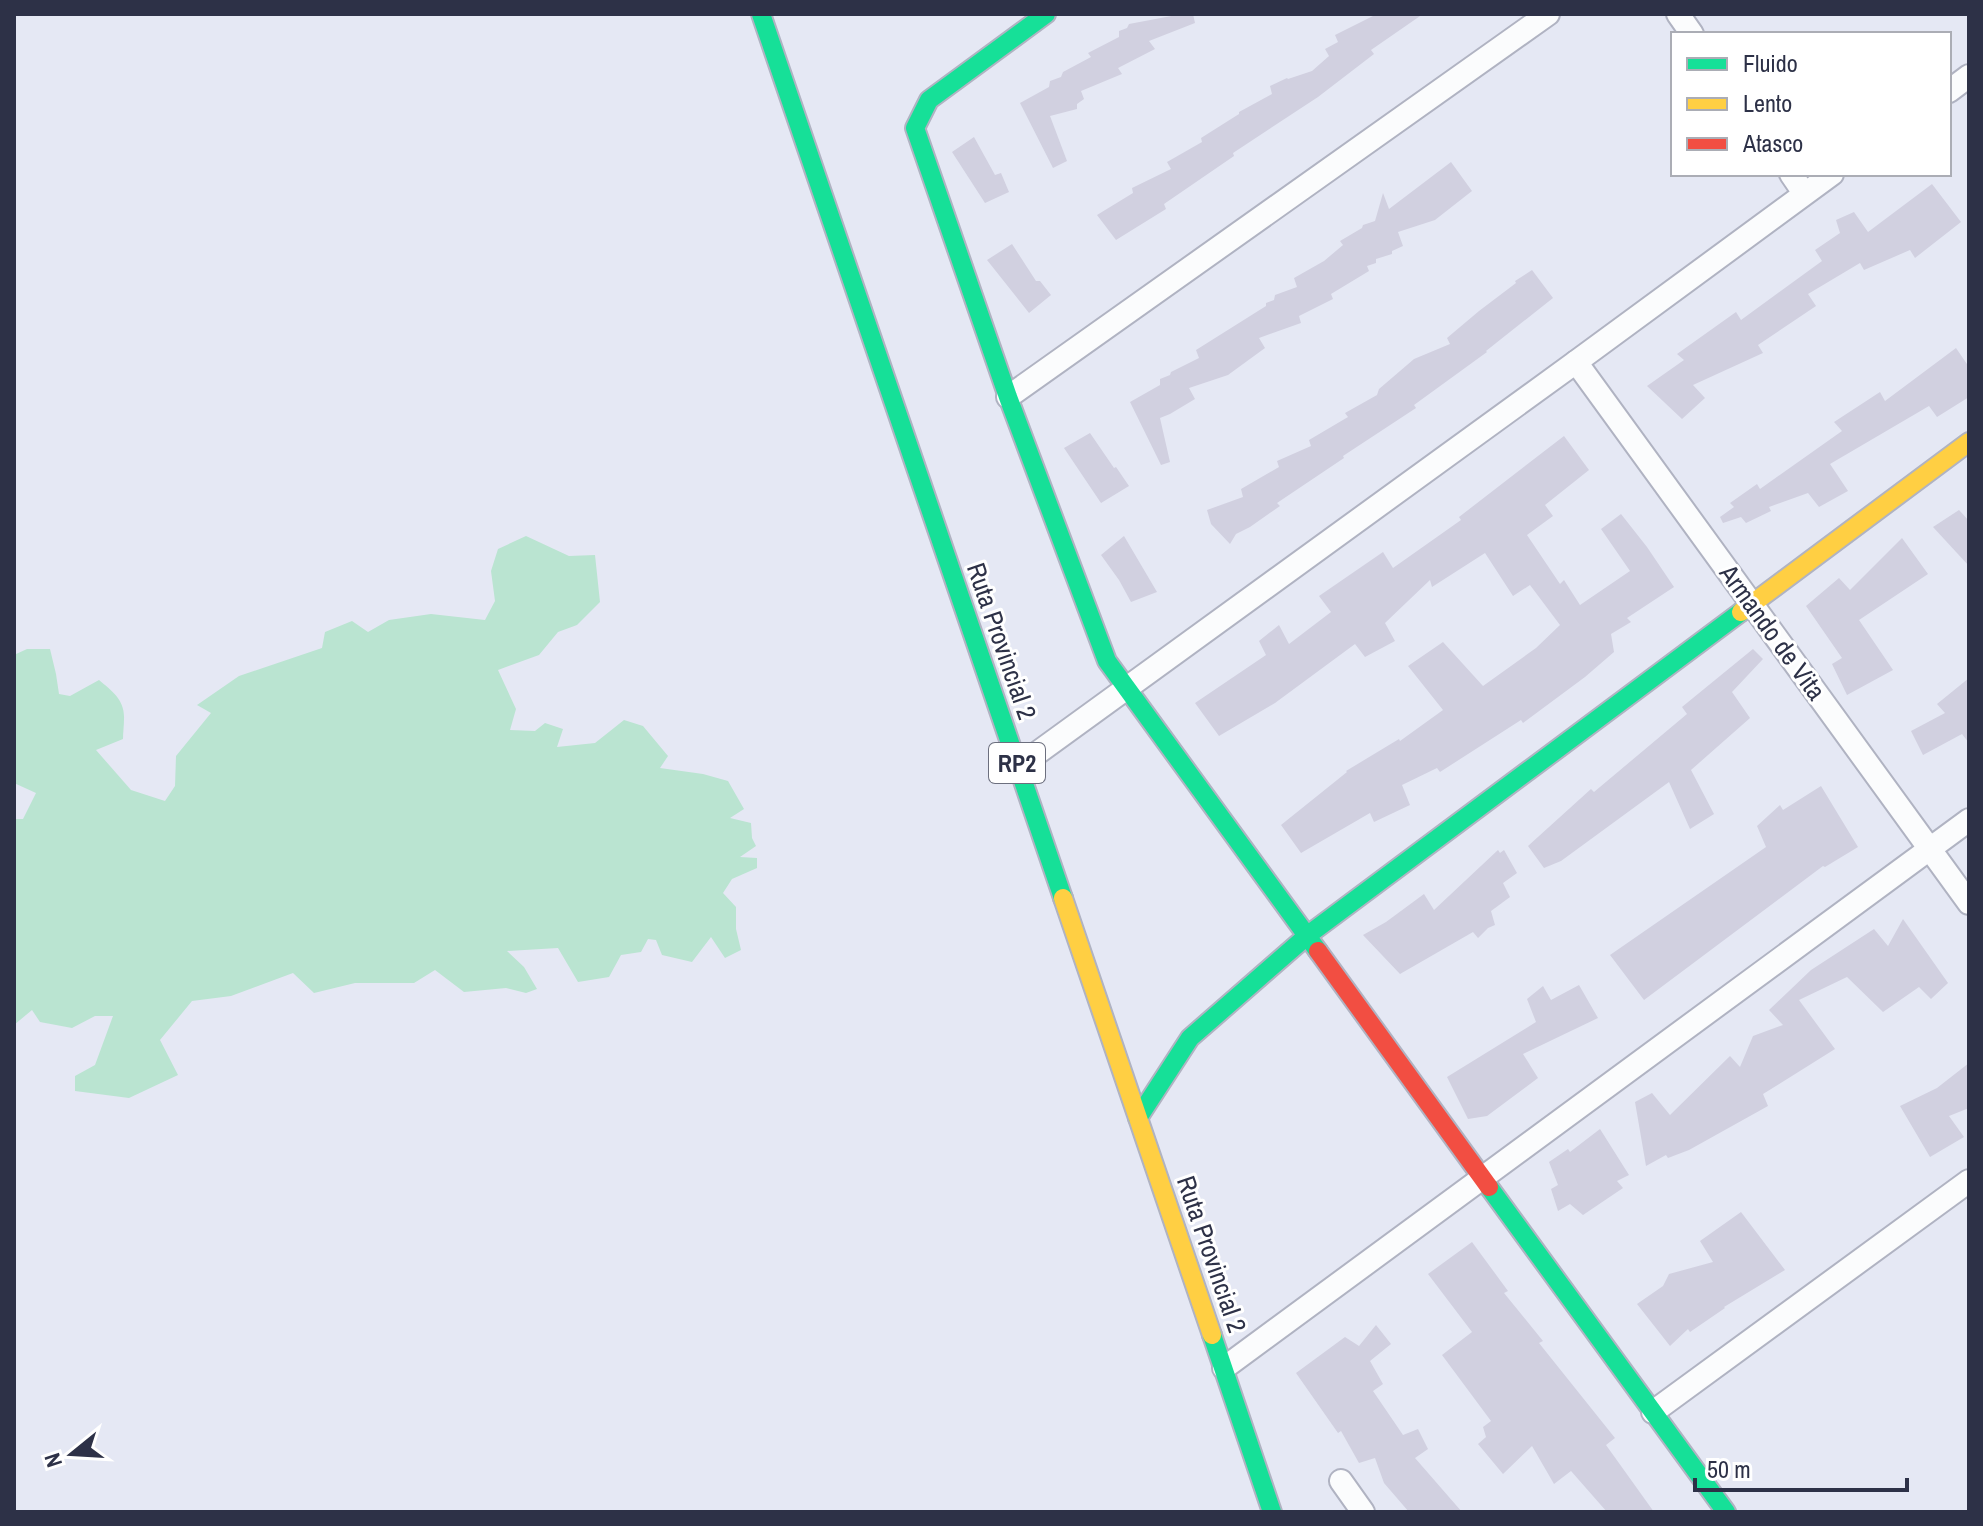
<svg xmlns="http://www.w3.org/2000/svg" width="1983" height="1526" font-family="'Archivo Narrow',sans-serif">
<style>
.green{fill:#bae4d1}
.building{fill:#d1d0e0}
.lines{fill:none;stroke-linecap:round;stroke-linejoin:round}
.street-casing{stroke:#b0b3c2;stroke-width:26}
.fast-casing{stroke:#b0b3c2;stroke-width:22}
.slow-casing{stroke:#b0b3c2;stroke-width:22}
.jam-casing{stroke:#b0b3c2;stroke-width:22}
.street{stroke:#fbfcfd;stroke-width:22}
.fast{stroke:#16e098;stroke-width:18}
.slow{stroke:#ffcf43;stroke-width:18}
.jam{stroke:#f24e42;stroke-width:18}
.labels{text-anchor:middle;dominant-baseline:central;stroke-width:6;stroke-linejoin:round;paint-order:stroke}
.shield{fill:#fff;stroke:#6c6f7e;stroke-width:2}
.shield-label{font-size:24px;font-weight:bold;fill:#2d3147}
.street-label{font-size:26px;fill:#2d3147;stroke:#fff}
</style>
<rect width="100%" height="100%" fill="#e5e8f4"/>
<path class="green" d="M526,536L569,556L595,555L600,602L577,625L558,632L539,655L498,670L516,709L510,730L535,731L545,723L563,729L557,747L595,743L624,720L643,726L668,756L660,768L703,774L728,781L744,809L730,818L751,823L752,838L756,846L740,857L757,858V868L732,879L723,893L736,907V929L741,950L725,958L711,937L692,962L662,955L656,940L648,939L641,952L621,955L609,977L578,982L558,948L507,951L524,967L537,989L526,993L506,988L464,992L435,970L414,983H355L314,993L293,973L231,996L192,1001L160,1040L178,1075L129,1098L75,1091V1076L95,1065L113,1016H95L72,1028L40,1022L32,1010L14,1025V819H23L36,793L14,783V655L27,649H50L56,674L59,694L70,696L99,680C112,691 125,700 124,719C124,726 123,732 123,739L96,750L131,790L165,801L175,786L176,756L211,713L197,705L239,676L322,648L325,632L352,621L368,632L389,620L431,614L485,620L495,601L491,571L498,549Z"/>
<g class="building">
<polygon points="1182,14 1193,14 1195,23 1149,41 1155,49 1118,68 1122,74 1081,91 1084,99 1077,104 1077,109 1050,116 1067,161 1053,168 1020,103 1049,87 1050,81 1061,77 1063,72 1091,57 1088,53 1119,37 1119,31 1127,28 1129,24"/>
<polygon points="1377,14 1423,14 1371,50 1374,54 1318,97 1233,153 1234,156 1164,204 1166,209 1116,240 1097,215 1133,193 1132,188 1171,169 1167,162 1202,142 1201,138 1239,114 1239,112 1272,94 1270,86 1287,78 1288,79 1312,71 1329,56 1325,49 1338,42 1335,35"/>
<polygon points="974,137 995,175 1001,173 1009,192 985,203 952,152"/>
<polygon points="1451,162 1472,191 1435,220 1398,232 1403,246 1392,251 1392,254 1376,259 1376,263 1367,266 1369,271 1331,294 1333,299 1299,316 1301,323 1259,338 1265,348 1228,375 1189,388 1195,399 1170,414 1160,418 1170,462 1161,465 1130,402 1160,385 1160,379 1170,375 1171,372 1199,358 1196,350 1266,306 1266,303 1274,300 1275,295 1297,287 1294,278 1324,261 1343,245 1340,241 1362,228 1363,225 1375,221 1383,193 1389,209"/>
<polygon points="1932,184 1961,222 1915,258 1910,250 1864,270 1860,263 1808,294 1816,306 1758,345 1763,353 1693,385 1705,398 1682,419 1647,386 1684,360 1677,354 1736,312 1741,320 1822,261 1815,250 1840,233 1836,220 1854,212 1868,232"/>
<polygon points="1012,244 1036,281 1040,281 1051,295 1029,313 987,260"/>
<polygon points="1532,270 1553,298 1486,351 1487,352 1414,405 1416,408 1343,456 1344,458 1277,503 1280,506 1250,527 1236,534 1230,544 1211,524 1207,510 1243,497 1241,489 1279,467 1277,461 1311,446 1309,440 1348,417 1345,413 1377,395 1379,389 1414,359 1450,344 1447,338 1479,311 1516,283 1515,281"/>
<polygon points="1956,348 1969,367 1969,397 1937,417 1929,406 1830,464 1848,491 1819,507 1808,493 1769,507 1771,511 1746,523 1741,517 1723,523 1720,517 1734,507 1730,503 1757,484 1760,489 1842,431 1834,422 1880,392 1885,401"/>
<polygon points="1090,433 1114,468 1116,467 1129,486 1101,503 1064,448"/>
<polygon points="1564,436 1589,470 1545,505 1553,516 1527,535 1560,584 1564,580 1580,605 1630,571 1601,529 1621,514 1647,547 1674,587 1627,618 1631,622 1611,634 1614,652 1585,677 1523,723 1521,720 1440,772 1437,768 1402,785 1410,805 1374,822 1370,813 1301,853 1281,825 1347,772 1346,771 1399,739 1400,741 1443,710 1408,666 1443,642 1483,686 1536,648 1560,625 1530,585 1513,596 1485,553 1432,587 1430,580 1385,623 1395,641 1365,657 1355,644 1275,703 1219,736 1195,703 1266,655 1259,641 1279,625 1289,644 1331,612 1319,596 1383,552 1393,568 1461,520 1459,517"/>
<polygon points="1959,510 1969,521 1969,566 1933,527"/>
<polygon points="1124,536 1157,592 1131,602 1119,580 1101,555"/>
<polygon points="1902,538 1928,574 1859,620 1893,670 1847,695 1832,664 1842,658 1806,606 1839,578 1850,590"/>
<polygon points="1753,649 1763,659 1732,692 1750,718 1691,770 1714,814 1690,829 1669,782 1561,861 1544,868 1528,846 1591,789 1594,792 1687,714 1682,707"/>
<polygon points="1969,678 1969,743 1962,734 1923,755 1911,731 1945,713 1937,704"/>
<polygon points="1821,786 1858,847 1825,867 1823,866 1644,1000 1610,955 1766,847 1757,826 1780,805 1783,810"/>
<polygon points="1498,850 1500,853 1504,850 1517,873 1503,883 1510,897 1491,911 1495,925 1488,928 1478,938 1473,932 1400,974 1363,935 1386,922 1424,894 1434,910"/>
<polygon points="1903,919 1948,983 1931,999 1919,987 1883,1012 1847,977 1799,1000 1835,1049 1763,1094 1768,1106 1689,1150 1668,1158 1666,1155 1646,1166 1635,1102 1652,1093 1670,1115 1730,1056 1740,1067 1753,1036 1783,1025 1769,1010 1811,970 1874,929 1888,946"/>
<polygon points="1579,985 1598,1018 1523,1054 1538,1078 1487,1116 1468,1119 1447,1077 1536,1022 1527,999 1543,986 1551,1000"/>
<polygon points="1969,1063 1969,1108 1949,1116 1964,1137 1930,1157 1900,1106 1937,1088"/>
<polygon points="1600,1129 1629,1175 1617,1181 1623,1188 1583,1215 1570,1204 1558,1211 1551,1189 1558,1185 1549,1162 1568,1149 1570,1152"/>
<polygon points="1741,1212 1785,1270 1724,1307 1725,1308 1690,1332 1688,1329 1670,1346 1637,1304 1663,1286 1669,1274 1713,1262 1700,1241"/>
<polygon points="1472,1242 1508,1291 1504,1293 1543,1341 1539,1343 1615,1438 1606,1445 1654,1512 1607,1512 1571,1471 1554,1484 1532,1446 1503,1474 1478,1444 1486,1437 1483,1427 1491,1421 1442,1355 1472,1332 1428,1274"/>
<polygon points="1376,1325 1391,1344 1370,1361 1383,1384 1373,1391 1403,1435 1418,1429 1428,1449 1415,1458 1462,1512 1409,1512 1384,1483 1375,1458 1359,1463 1341,1431 1338,1433 1296,1373 1345,1337 1359,1346"/>
</g>
<g class="lines">
<defs>
<g id="street">
<polyline points="1678,14 1692,34"/>
<polyline points="1949,91 1969,76"/>
<polyline points="1791,174 1804,193"/>
<polyline points="1576,362 1969,903"/>
<polyline points="1008,397 1548,14"/>
<polyline points="1018,767 1576,362 1832,174"/>
<polyline points="1224,1368 1969,820"/>
<polyline points="1653,1412 1969,1181"/>
<polyline points="1341,1481 1363,1512"/>
</g>
<g id="fast">
<polyline points="761,14 1063,898"/>
<polyline points="1046,14 929,100 915,128 1008,397 1107,661 1318,951"/>
<polyline points="1138,1118 1190,1038 1308,935 1741,612"/>
<polyline points="1489,1187 1726,1512"/>
<polyline points="1212,1335 1272,1512"/>
</g>
<g id="slow">
<polyline points="1741,612 1969,442"/>
<polyline points="1063,898 1212,1335"/>
</g>
<polyline id="jam" points="1318,951 1489,1187"/>
</defs>
<use href="#street" class="street-casing"/>
<use href="#fast" class="fast-casing"/>
<use href="#slow" class="slow-casing"/>
<use href="#jam" class="jam-casing"/>
<use href="#street" class="street"/>
<use href="#fast" class="fast"/>
<use href="#slow" class="slow"/>
<use href="#jam" class="jam"/>
</g>
<g class="labels">
<rect class="shield" x="989" y="743" width="56" height="40" rx="6"/>
<g class="shield-label">
<text x="1017" y="763">RP2</text>
</g>
<g class="street-label">
<text transform="translate(1773 632) rotate(54)">Armando de Vita</text>
<text transform="translate(1002 641) rotate(71)">Ruta Provincial 2</text>
<text transform="translate(1212 1254) rotate(71)">Ruta Provincial 2</text>
</g>
</g>
<rect width="1983" height="1526" fill="none" stroke="#2d3147" stroke-width="32"/>
<rect x="1671" y="32" width="280" height="144" fill="#ffffff" stroke="#abadb5" stroke-width="2"/>
<rect x="1687" y="58" width="40" height="12" fill="#16e098" stroke="#abadb5" stroke-width="2"/>
<text x="1743" y="72" font-size="24" fill="#2d3147">Fluido</text>
<rect x="1687" y="98" width="40" height="12" fill="#ffcf43" stroke="#abadb5" stroke-width="2"/>
<text x="1743" y="112" font-size="24" fill="#2d3147">Lento</text>
<rect x="1687" y="138" width="40" height="12" fill="#f24e42" stroke="#abadb5" stroke-width="2"/>
<text x="1743" y="152" font-size="24" fill="#2d3147">Atasco</text>
<g transform="translate(72 1454) rotate(252)" stroke="#ffffff" stroke-width="6" paint-order="stroke">
<path d="M0-6L14 30L0 20L-14 30Z" fill="#2d3147"/>
<text y="-12" font-size="22" font-weight="bold" text-anchor="middle" fill="#2d3147">N</text>
</g>
<path d="M1695 1478v12h212v-12" fill="none" stroke="#2d3147" stroke-width="4"/>
<text x="1707" y="1478" font-size="24" fill="#2d3147" stroke="#ffffff" stroke-width="6" paint-order="stroke">50 m</text>
</svg>
